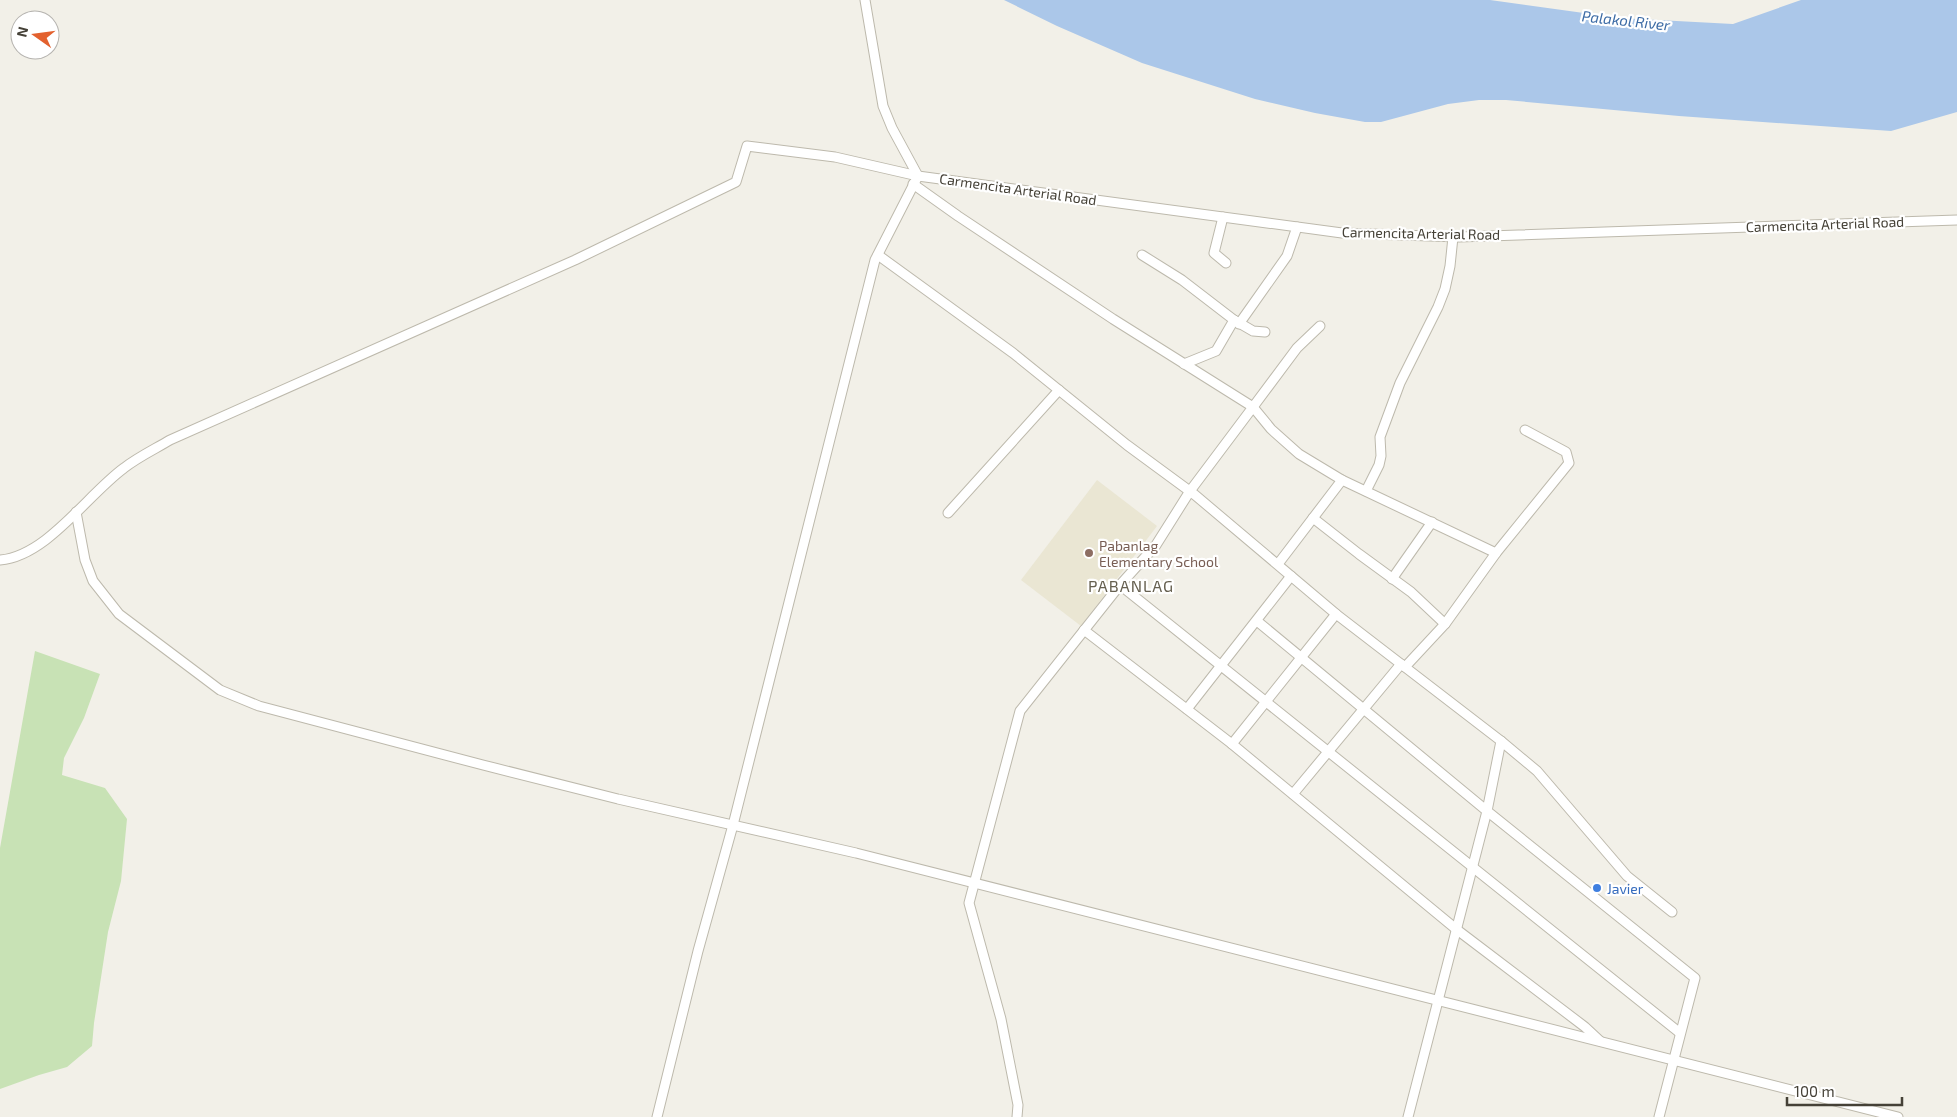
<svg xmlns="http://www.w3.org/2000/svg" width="1957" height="1117" font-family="'Exo 2',sans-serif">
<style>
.education{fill:#eae6d3}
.green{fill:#c8e2b5}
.water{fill:#abc7e9}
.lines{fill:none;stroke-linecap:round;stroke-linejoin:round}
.street-casing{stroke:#bdb9ac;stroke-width:11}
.street{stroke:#fff;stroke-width:9}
.education-dot{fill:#8d6e63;stroke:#fff;stroke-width:2}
.shop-dot{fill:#3f7fe0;stroke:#fff;stroke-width:2}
.labels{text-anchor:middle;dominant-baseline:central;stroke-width:4.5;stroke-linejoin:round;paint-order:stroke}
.street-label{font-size:14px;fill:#454137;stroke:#fff}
.education-label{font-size:14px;fill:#785e54;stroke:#fff;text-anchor:start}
.shop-label{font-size:14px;fill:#366cbe;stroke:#fff;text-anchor:start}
.water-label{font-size:15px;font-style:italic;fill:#3c6ba5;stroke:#fff}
.quarter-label{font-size:16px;letter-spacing:1px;fill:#666050;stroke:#fff}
</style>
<rect width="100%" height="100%" fill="#f2f0e8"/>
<polygon class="education" points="1097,480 1157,526 1081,626 1021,580"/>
<polygon class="green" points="35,651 100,674 84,718 64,758 62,775 105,788 127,819 121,881 108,932 94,1023 92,1046 67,1067 39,1075 0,1089 0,848"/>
<polygon class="water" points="1004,0 1490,0 1620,18 1733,24 1801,0 1957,0 1957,112 1891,131 1679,116 1506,100 1479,100 1448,104 1381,122 1365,122 1315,113 1255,99 1142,63 1057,26"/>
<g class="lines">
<defs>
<g id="street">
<polyline points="865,0 883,106 892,128 918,176"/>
<polyline points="913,184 958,216 1113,319 1253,407 1271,429 1299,454 1342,480 1496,553"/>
<polyline points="1223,217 1214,253 1226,263"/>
<polyline points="878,255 1013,353 1127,445 1195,495 1336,614 1501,741 1537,771 1627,876 1672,912"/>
<polyline points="1142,255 1182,280 1234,320 1216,351 1184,364"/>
<polyline points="1234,320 1253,331 1265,332"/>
<polyline points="1239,324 1287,256 1297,227"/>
<polyline points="1366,491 1379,465 1381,456 1380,437 1400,383 1438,307 1445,289 1450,266 1453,237"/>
<polyline points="76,512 85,560 93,581 119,614 220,690 259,706 483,765 618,799 856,853 1898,1117"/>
<polyline points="948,513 1059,390"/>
<polyline points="1313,518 1359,554 1411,592 1445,624"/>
<path d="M0,560C47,556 87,495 124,468C138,457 155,449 170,440L575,260L736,182L747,146L835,157L918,176L1342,233L1459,237L1957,220"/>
<polyline points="1278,564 1342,480"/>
<polyline points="1392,579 1432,522"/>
<polyline points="1120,585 1680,1033"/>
<polyline points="1257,621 1487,811 1695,978 1659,1117"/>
<polyline points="1084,630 1232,744 1456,929 1585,1027 1600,1041"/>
<polyline points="1405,667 1445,624 1496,553 1569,463 1566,452 1525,430"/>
<polyline points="1187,709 1291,576"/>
<polyline points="1232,744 1336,614"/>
<polyline points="1293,794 1401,664"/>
<polyline points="657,1117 698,951 733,825 875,260 918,176"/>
<polyline points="1017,1117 1018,1105 1001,1019 969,903 1020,711 1120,585 1156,545 1190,491 1253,407 1297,348 1320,326"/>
<polyline points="1408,1117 1487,811 1501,741"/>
</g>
</defs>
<use href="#street" class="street-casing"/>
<use href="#street" class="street"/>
</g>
<circle class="education-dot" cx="1089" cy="553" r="5"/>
<circle class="shop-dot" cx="1597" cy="888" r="5"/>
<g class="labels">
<g class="street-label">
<text transform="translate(1018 189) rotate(8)">Carmencita Arterial Road</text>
<text transform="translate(1825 224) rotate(-2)">Carmencita Arterial Road</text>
<text transform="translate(1421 233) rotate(1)">Carmencita Arterial Road</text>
</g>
<g class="education-label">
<text x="1099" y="545">Pabanlag<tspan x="1099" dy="16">Elementary School</tspan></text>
</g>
<g class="shop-label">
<text x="1607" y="888">Javier</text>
</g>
<g class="water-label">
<text transform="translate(1626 20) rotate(6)">Palakol River</text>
</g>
<g class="quarter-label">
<text x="1131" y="585">PABANLAG</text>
</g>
</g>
<g transform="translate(35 35) rotate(284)"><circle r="24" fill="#ffffff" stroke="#b5b3af"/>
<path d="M0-4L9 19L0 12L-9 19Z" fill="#e3612e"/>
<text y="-8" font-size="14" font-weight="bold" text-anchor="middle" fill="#454137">N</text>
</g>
<path d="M1787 1097v8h115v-8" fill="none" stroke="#454137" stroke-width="2.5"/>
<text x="1794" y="1097" font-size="15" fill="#454137" stroke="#ffffff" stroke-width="4" paint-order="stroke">100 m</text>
</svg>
